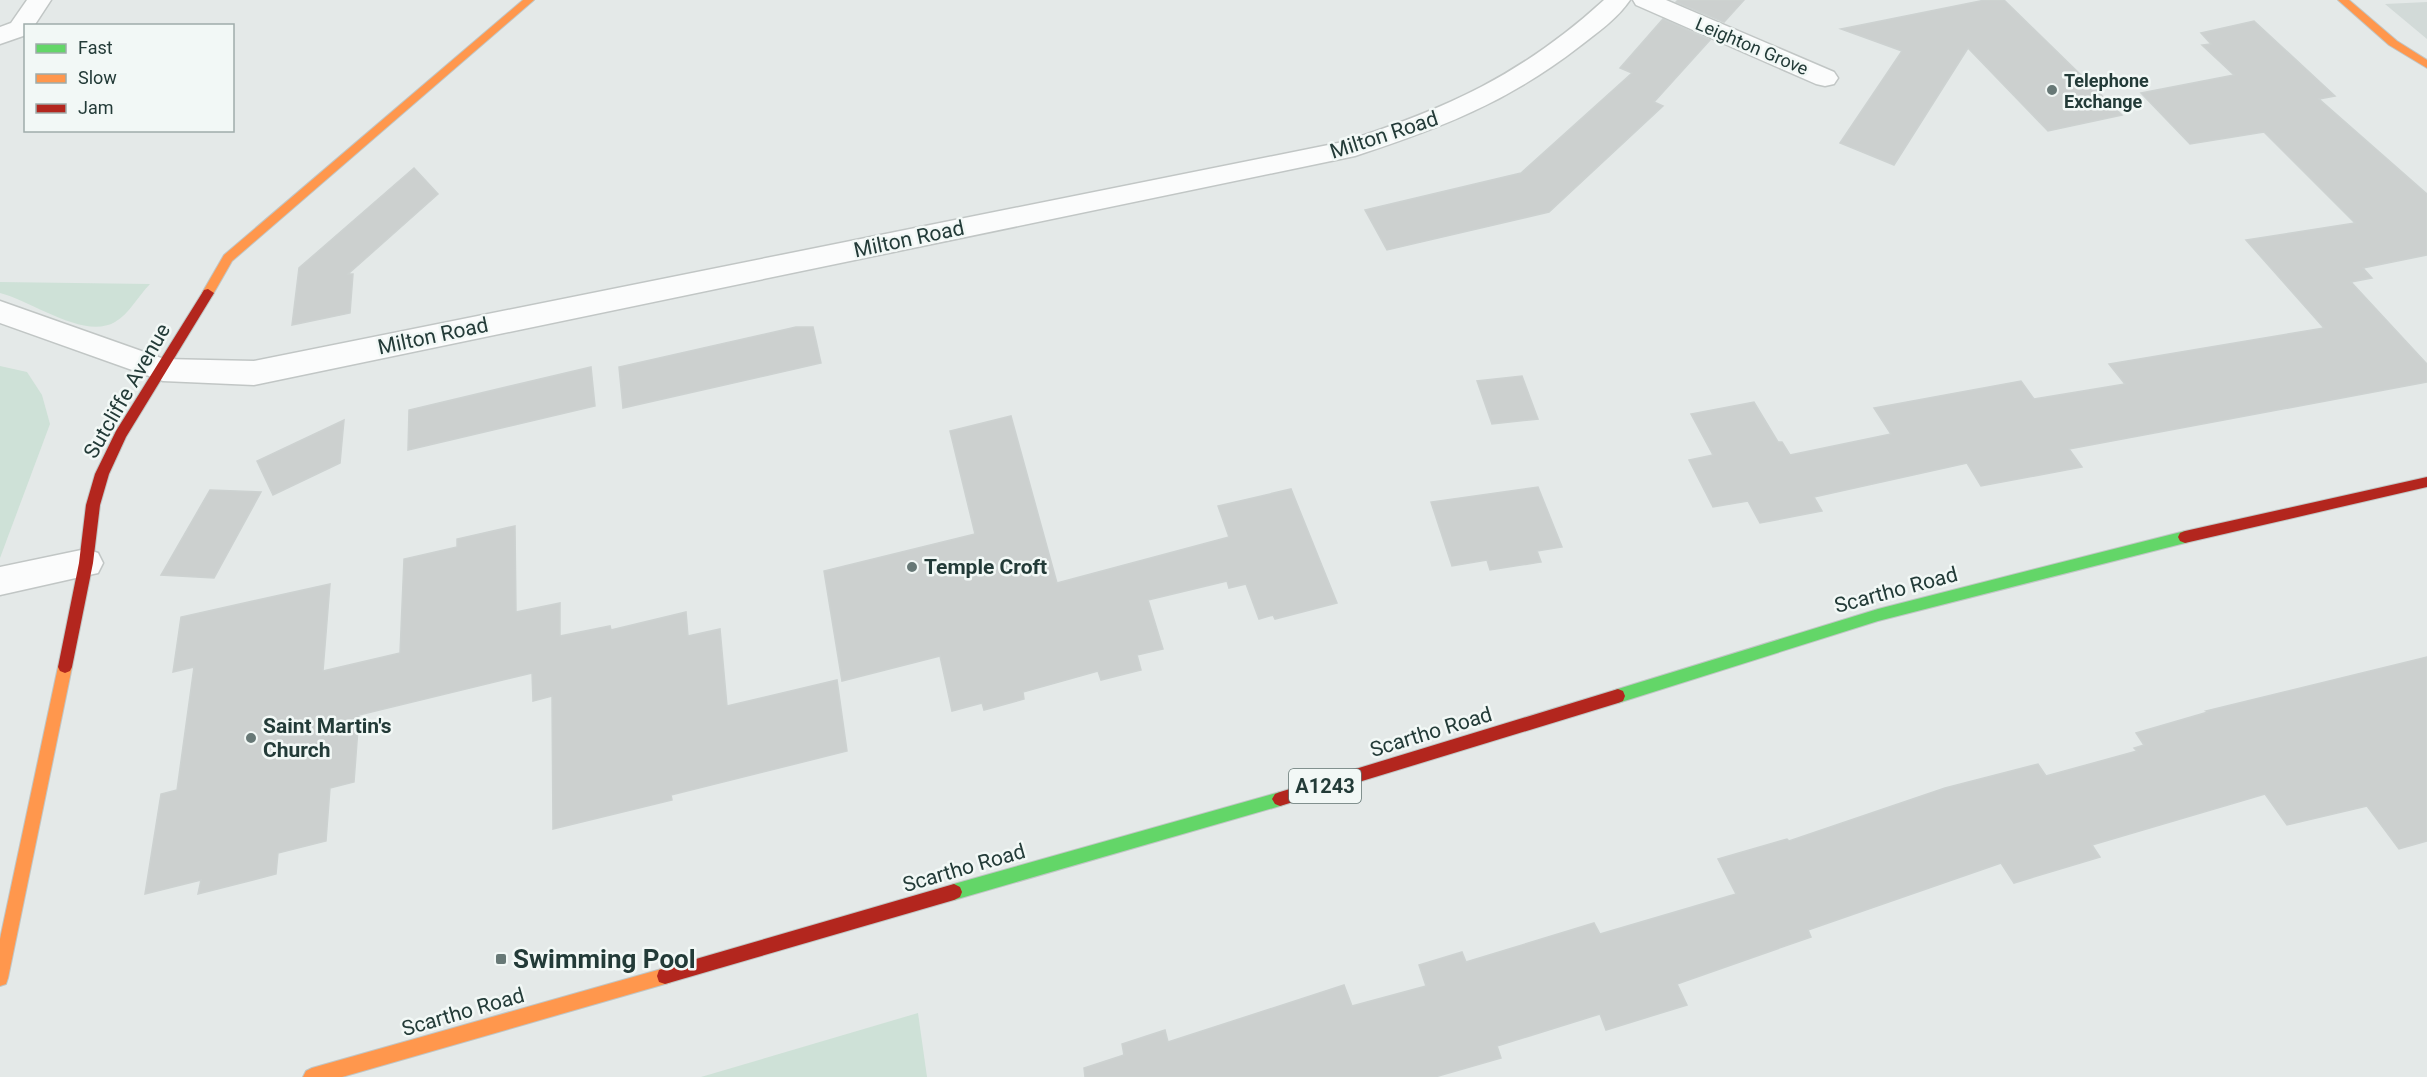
<svg xmlns="http://www.w3.org/2000/svg" width="2427" height="1077" font-family="Roboto,sans-serif">
<style>
.built{fill:#d2dad8}
.green{fill:#cee1d7}
.building{fill:#ccd0cf;stroke:#cdd2d1;stroke-width:1.5}
.lines{fill:none;stroke-linecap:round;stroke-linejoin:round}
.street-casing{stroke:#c1c6c5;stroke-width:3}
.fast-casing{stroke:#c0c6c5;stroke-width:2}
.slow-casing{stroke:#c0c6c5;stroke-width:2}
.jam-casing{stroke:#c0c6c5;stroke-width:2}
.street{fill:#fbfcfc;fill-rule:evenodd}
.fast{fill:#63d668;fill-rule:evenodd}
.slow{fill:#ff974d;fill-rule:evenodd}
.jam{fill:#b3261e;fill-rule:evenodd}
.poi-dot{fill:#677876;stroke:#f2f8f6;stroke-width:2}
.labels{text-anchor:middle;dominant-baseline:central;stroke-width:5;stroke-linejoin:round;paint-order:stroke}
.far-street-label{font-size:18px;fill:#233b38;stroke:#f2f8f6}
.far-poi-label{font-size:18px;font-weight:bold;fill:#233b38;stroke:#f2f8f6;text-anchor:start}
.shield{fill:#f2f8f6;stroke:#617471;stroke-width:1.5}
.shield-label{font-size:20px;font-weight:bold;fill:#233b38}
.street-label{font-size:21px;fill:#233b38;stroke:#f2f8f6}
.poi-label{font-size:21px;font-weight:bold;fill:#233b38;stroke:#f2f8f6;text-anchor:start}
.near-poi-label{font-size:26px;font-weight:bold;fill:#233b38;stroke:#f2f8f6;text-anchor:start}
</style>
<rect width="100%" height="100%" fill="#e4e9e8"/>
<polygon class="built" points="2427,2 2427,39 2385,4"/>
<g class="green">
<path d="M0,282L150,284C138,296 129,314 115,322C84,340 32,301 0,293Z"/>
<polygon points="0,366 27,372 42,395 50,424 0,558"/>
<polygon points="918,1013 927,1077 701,1077"/>
</g>
<g class="building">
<polygon points="1678,0 1744,0 1724,22 1676,2"/>
<polygon points="1985,0 2004,0 2122,115 2048,131 1968,48 1894,165 1840,143 1902,51 1841,29"/>
<polygon points="1663,19 1710,40 1654,102 1663,106 1549,212 1387,250 1365,210 1521,173 1632,73 1620,68"/>
<polygon points="2254,21 2335,96 2319,99 2427,194 2427,255 2363,268 2372,278 2351,282 2427,364 2427,382 2069,449 2082,467 1981,486 1967,463 1814,497 1822,511 1760,523 1748,501 1713,507 1689,460 1713,455 1691,414 1754,402 1778,442 1782,442 1790,455 1891,434 1874,408 2021,381 2034,399 2125,384 2109,364 2324,328 2246,240 2355,223 2264,132 2190,144 2141,93 2234,75 2202,45 2211,44 2201,33"/>
<polygon points="414,168 438,194 348,274 353,274 350,313 292,325 299,268"/>
<polygon points="796,327 813,327 821,363 623,408 619,367"/>
<polygon points="591,367 595,406 408,450 409,410"/>
<polygon points="1522,376 1538,419 1492,424 1477,381"/>
<polygon points="1011,416 1057,583 1229,537 1218,506 1291,489 1337,603 1275,619 1273,615 1259,619 1246,584 1229,588 1227,581 1148,600 1163,649 1137,655 1141,670 1101,680 1098,671 1023,692 1024,699 984,710 982,703 952,711 940,656 842,681 824,571 975,534 950,431"/>
<polygon points="344,420 340,463 273,495 257,461"/>
<polygon points="1538,487 1562,547 1537,551 1541,562 1490,570 1487,560 1452,566 1431,502"/>
<polygon points="210,490 261,492 214,578 161,575"/>
<polygon points="515,526 516,612 560,603 560,636 610,626 611,630 686,612 688,636 720,629 727,706 837,680 847,751 671,795 672,800 553,829 552,696 533,701 532,673 359,715 354,782 330,788 326,841 278,853 276,874 198,894 201,880 145,894 161,794 177,790 194,667 173,672 181,617 330,584 323,671 400,653 404,559 457,547 457,539"/>
<polygon points="2427,657 2427,841 2399,849 2367,806 2287,825 2265,794 2092,845 2100,857 2014,883 2001,863 1808,930 1811,937 1677,984 1687,1005 1606,1030 1600,1014 1497,1046 1501,1058 1435,1077 1085,1077 1084,1068 1124,1055 1122,1044 1165,1030 1168,1042 1344,985 1352,1006 1426,986 1419,965 1462,952 1466,962 1594,923 1600,934 1736,894 1718,859 1787,839 1789,841 1945,788 2038,764 2046,776 2137,751 2134,748 2144,745 2136,733 2208,712 2206,711"/>
</g>
<g class="lines">
<defs>
<g id="street">
<polygon points="27,0 51,0 34,26 26,26 26,35 0,44 0,27 11,23"/>
<path d="M1604,0H1630C1618,18 1597,33 1580,46C1508,102 1441,128 1355,156L254,385L163,381L0,323V301L164,359L254,361L1343,142C1446,109 1522,75 1604,0Z"/>
<polygon points="1633,0 1666,0 1834,72 1838,78 1834,84 1825,86 1816,84 1636,5"/>
<polygon points="86,549 98,553 103,563 98,573 0,595 0,567"/>
</g>
<g id="fast">
<polygon points="2185,531 2190,533 2192,537 2190,541 2185,543 1878,621 1618,703 1613,701 1611,696 1613,691 1618,689 1878,609"/>
<polygon points="1280,792 1285,794 1288,799 1285,804 1280,806 954,900 948,897 946,892 948,887 954,884"/>
</g>
<g id="slow">
<polygon points="523,0 534,0 232,261 212,296 204,296 202,293 224,255"/>
<polygon points="2338,0 2349,0 2397,41 2427,60 2427,68 2389,45"/>
<polygon points="65,661 70,663 72,667 8,978 6,984 0,986 0,939 58,667 60,663"/>
<polygon points="665,968 671,970 673,976 671,982 665,984 342,1077 303,1077 306,1071 312,1068"/>
</g>
<g id="jam">
<polygon points="208,289 214,293 126,437 109,474 100,505 93,563 72,667 70,671 65,673 60,671 58,667 79,563 86,505 95,474 116,431 204,290"/>
<polygon points="2427,477 2427,487 2185,543 2180,541 2178,537 2180,533 2185,531"/>
<polygon points="1618,689 1623,691 1625,696 1623,701 1618,703 1280,806 1275,804 1272,799 1275,794 1280,792"/>
<polygon points="954,884 960,887 962,892 960,897 954,900 665,984 659,982 657,976 659,970 665,968"/>
</g>
</defs>
<use href="#street" class="street-casing"/>
<use href="#fast" class="fast-casing"/>
<use href="#slow" class="slow-casing"/>
<use href="#jam" class="jam-casing"/>
<use href="#street" class="street"/>
<use href="#fast" class="fast"/>
<use href="#slow" class="slow"/>
<use href="#jam" class="jam"/>
</g>
<g class="poi-dot">
<circle cx="2052" cy="90" r="6"/>
<circle cx="912" cy="567" r="6"/>
<circle cx="251" cy="738" r="6"/>
<rect x="495" y="953" width="12" height="12" rx="3"/>
</g>
<g class="labels">
<g class="far-street-label">
<text transform="translate(1752 46) rotate(23)">Leighton Grove</text>
</g>
<g class="far-poi-label">
<text x="2064" y="80">Telephone<tspan x="2064" dy="21">Exchange</tspan></text>
</g>
<rect class="shield" x="1289" y="769" width="72" height="34" rx="4.5"/>
<g class="shield-label">
<text x="1325" y="786">A1243</text>
</g>
<g class="street-label">
<text transform="translate(1384 135) rotate(-18)">Milton Road</text>
<text transform="translate(909 239) rotate(-12)">Milton Road</text>
<text transform="translate(433 336) rotate(-12)">Milton Road</text>
<text transform="translate(127 391) rotate(-60)">Sutcliffe Avenue</text>
<text transform="translate(1896 590) rotate(-15)">Scartho Road</text>
<text transform="translate(1431 732) rotate(-17)">Scartho Road</text>
<text transform="translate(964 868) rotate(-16)">Scartho Road</text>
<text transform="translate(463 1012) rotate(-16)">Scartho Road</text>
</g>
<g class="poi-label">
<text x="924" y="567">Temple Croft</text>
<text x="263" y="726">Saint Martin's<tspan x="263" dy="24">Church</tspan></text>
</g>
<g class="near-poi-label">
<text x="513" y="959">Swimming Pool</text>
</g>
</g>
<rect x="24" y="24" width="210" height="108" fill="#f2f8f6" stroke="#9facaa" stroke-width="1.5"/>
<rect x="36" y="44" width="30" height="9" fill="#63d668" stroke="#9facaa" stroke-width="1.5"/>
<text x="78" y="54" font-size="18" fill="#233b38">Fast</text>
<rect x="36" y="74" width="30" height="9" fill="#ff974d" stroke="#9facaa" stroke-width="1.5"/>
<text x="78" y="84" font-size="18" fill="#233b38">Slow</text>
<rect x="36" y="104" width="30" height="9" fill="#b3261e" stroke="#9facaa" stroke-width="1.5"/>
<text x="78" y="114" font-size="18" fill="#233b38">Jam</text>
</svg>
